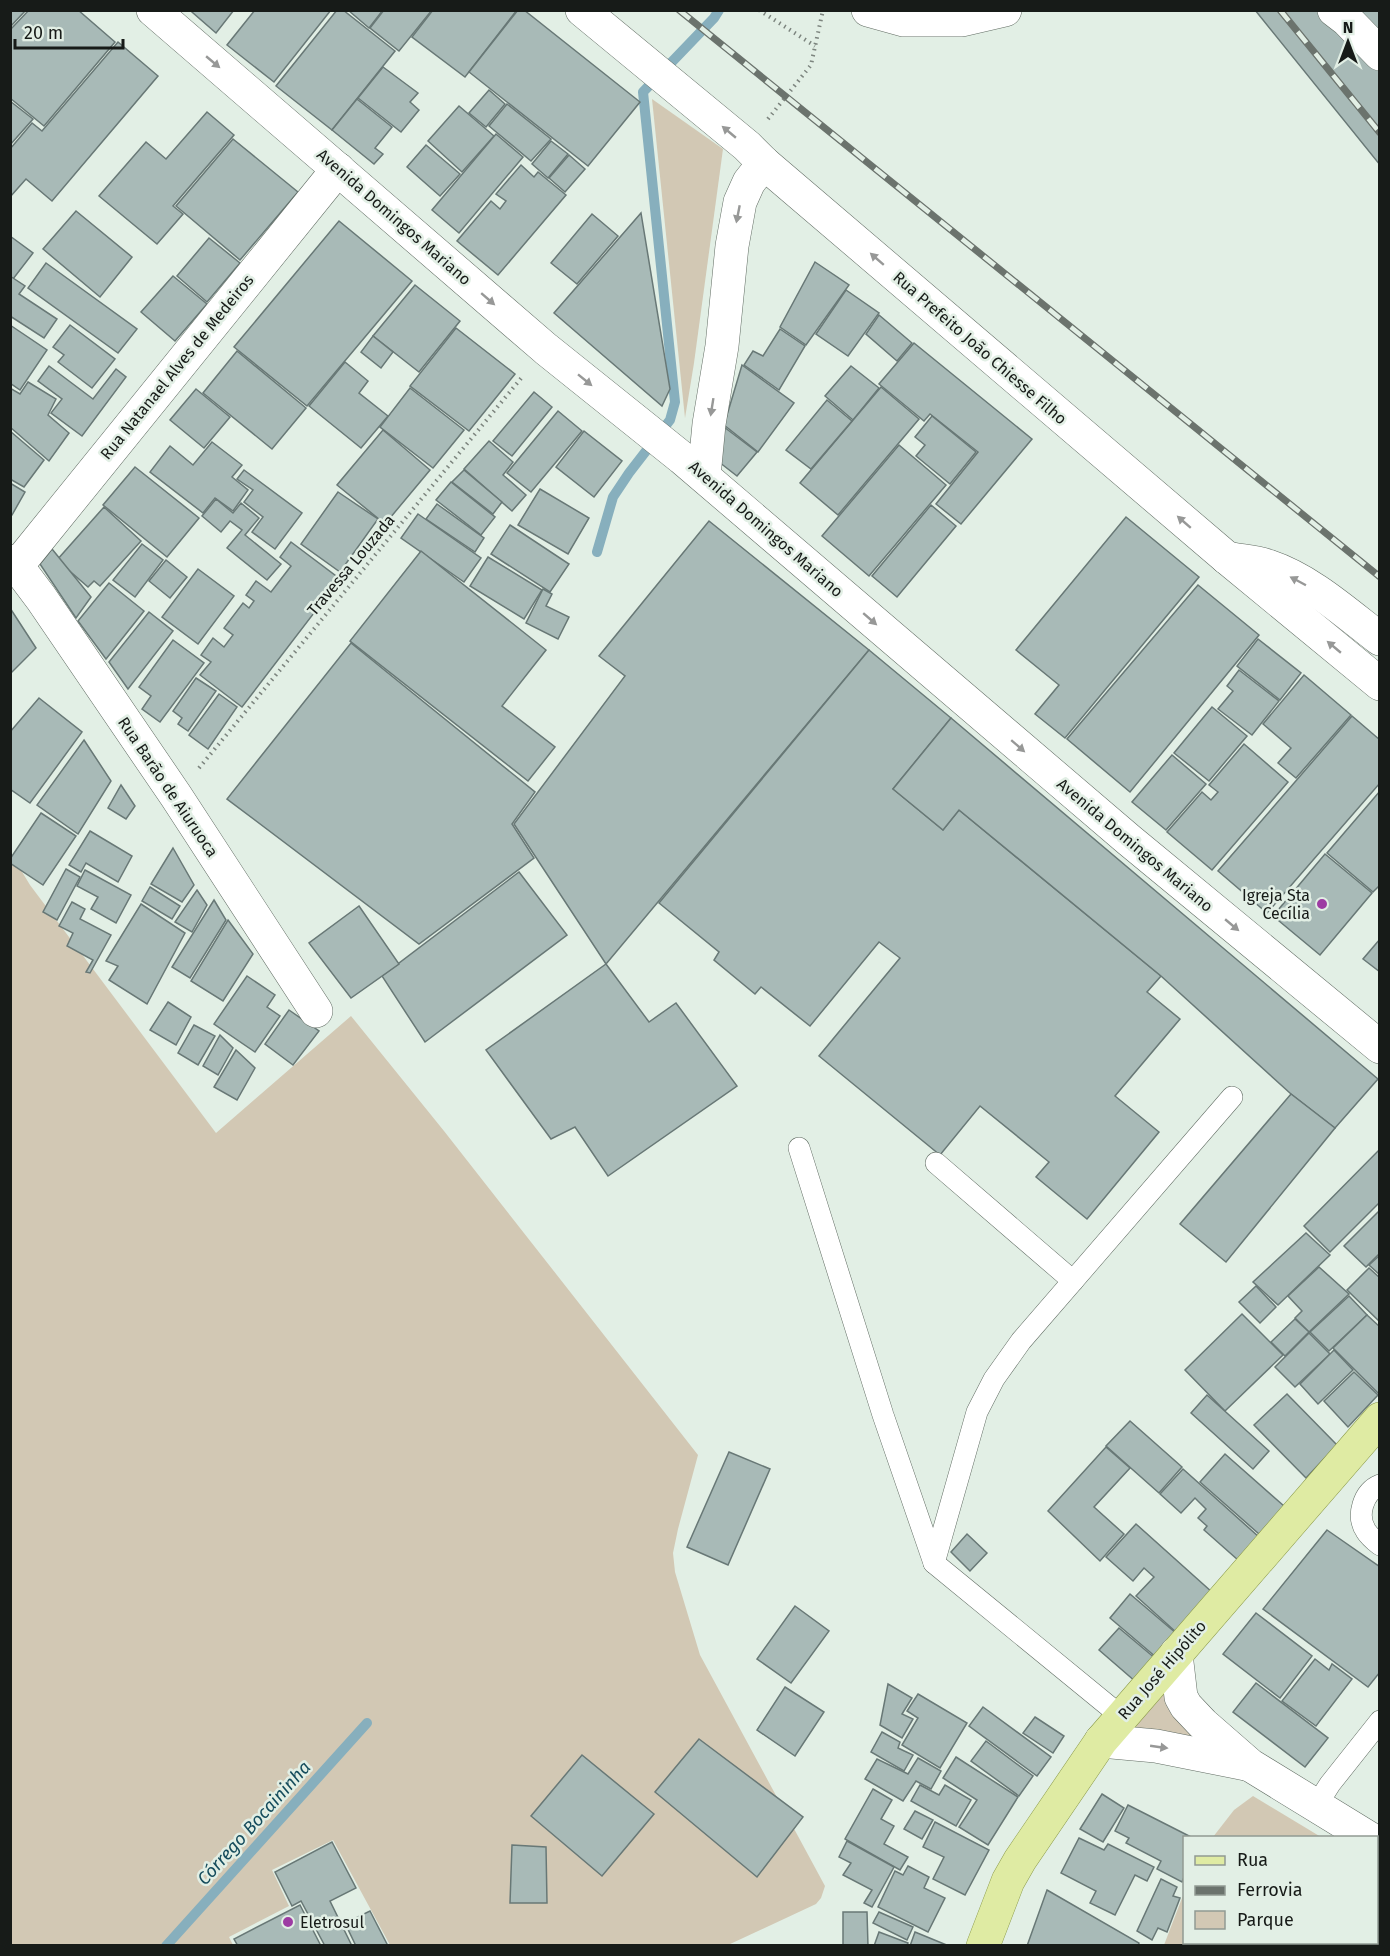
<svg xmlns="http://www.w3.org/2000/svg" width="1390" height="1956" font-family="'Fira Sans',sans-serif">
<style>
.green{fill:#d2c8b4}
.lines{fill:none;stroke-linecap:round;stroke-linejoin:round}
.stream{stroke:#87afbd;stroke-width:10}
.building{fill:#a8bab7;stroke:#687876;stroke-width:1.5}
.service-casing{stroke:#616c63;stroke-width:22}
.minor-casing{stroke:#616c63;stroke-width:34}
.tertiary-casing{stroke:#616c63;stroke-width:34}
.secondary-casing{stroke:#616c63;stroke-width:34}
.primary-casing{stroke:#8b9a4a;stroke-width:34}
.path{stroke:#7c847e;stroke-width:4;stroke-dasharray:1.5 4.5;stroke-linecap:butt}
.service{stroke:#fff;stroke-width:21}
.minor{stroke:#fff;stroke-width:33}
.tertiary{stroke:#fff;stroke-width:33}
.secondary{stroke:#fff;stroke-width:33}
.primary{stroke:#dfeba3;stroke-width:33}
.rail-casing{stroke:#6b736d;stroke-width:7}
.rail{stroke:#e2efe5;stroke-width:4.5;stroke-dasharray:14;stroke-linecap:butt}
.oneway{fill:#979897}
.poi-dot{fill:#9d3ca3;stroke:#e2efe5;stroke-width:2}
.labels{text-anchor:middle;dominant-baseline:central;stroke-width:5;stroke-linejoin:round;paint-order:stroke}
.street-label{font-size:16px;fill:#171b18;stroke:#e2efe5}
.poi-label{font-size:16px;fill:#171b18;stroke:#e2efe5;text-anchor:end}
.water-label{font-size:18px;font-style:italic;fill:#154c5c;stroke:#e2efe5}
</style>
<rect width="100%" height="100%" fill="#e2efe5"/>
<g class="green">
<polygon points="652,99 723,149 694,363 685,418"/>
<polygon points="10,852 30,885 216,1133 351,1016 444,1131 698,1455 678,1529 673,1553 675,1572 700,1655 825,1886 821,1898 816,1904 728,1945 390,1945 333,1840 272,1870 289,1906 229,1937 233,1945 11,1945"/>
<polygon points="1172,1667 1237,1759 1110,1740"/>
<polygon points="1253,1796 1321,1837 1213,1837 1234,1810"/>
<polygon points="1377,1872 1380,1873 1379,1945 1164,1945 1184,1893 1184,1942 1376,1942"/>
</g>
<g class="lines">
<g class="stream">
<polyline points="597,552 613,497 629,473 670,420 675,402 643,92 714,18 719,10"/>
<polyline points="166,1946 367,1723"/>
</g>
</g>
<g class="building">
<polygon points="10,10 26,10 10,27"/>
<polygon points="29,10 78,10 115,42 44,126 10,98 10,30"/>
<polygon points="193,10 234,10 216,33 192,12"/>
<polygon points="255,10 331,10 274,82 227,45"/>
<polygon points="337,10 343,10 395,51 332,130 276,86"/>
<polygon points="348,10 383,10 369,28"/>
<polygon points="384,10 432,10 399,51 370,28"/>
<polygon points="433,10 517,10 465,77 412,37"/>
<polygon points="518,10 524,10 640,102 588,166 469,72"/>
<polygon points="1255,10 1380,10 1380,165"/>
<polygon points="118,42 158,76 52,201 26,179 10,197 10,149 32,123 42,131"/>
<polygon points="383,67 418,93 410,102 419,110 401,132 358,98"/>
<polygon points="489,90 505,104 486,127 469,113"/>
<polygon points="357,99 392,127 375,148 383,154 374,164 332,130"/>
<polygon points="10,101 33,119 10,145"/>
<polygon points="507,104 551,139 531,161 489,126"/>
<polygon points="459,106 494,136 462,172 428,141"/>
<polygon points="207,112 234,135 173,206 183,214 157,244 99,196 146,142 166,159"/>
<polygon points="496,134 523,157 459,233 432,210"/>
<polygon points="233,139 298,192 240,260 176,206"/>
<polygon points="551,141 568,154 548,178 532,164"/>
<polygon points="426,145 460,174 440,196 407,167"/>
<polygon points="569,155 585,169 565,192 549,178"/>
<polygon points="521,165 534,177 538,172 566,195 498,275 457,241 491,201 500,209 506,201 496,194"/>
<polygon points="76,211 132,257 100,297 43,249"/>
<polygon points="641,213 670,389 662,406 554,313"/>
<polygon points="592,214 618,236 577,284 551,263"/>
<polygon points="339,221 412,281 307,406 234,347"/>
<polygon points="10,236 33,253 13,279 10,277"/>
<polygon points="209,238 240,263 207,302 177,276"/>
<polygon points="815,262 849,285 806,345 780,327"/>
<polygon points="46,263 137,329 118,353 28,288"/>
<polygon points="10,276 25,286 19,294 57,319 44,338 10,316"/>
<polygon points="173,276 207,304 175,341 141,312"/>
<polygon points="415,285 460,321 419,372 373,336"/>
<polygon points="846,290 879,313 848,356 816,334"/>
<polygon points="879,315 912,343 897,361 866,334"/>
<polygon points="10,325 47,350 20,390 10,383"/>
<polygon points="70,325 115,359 92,388 58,362 64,355 53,347"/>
<polygon points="456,328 515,374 469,431 410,386"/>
<polygon points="780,329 805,346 779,390 744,365 753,351 763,356"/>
<polygon points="373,336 393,352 381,368 361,352"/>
<polygon points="914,343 1032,439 961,524 936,504 978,452 930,414 924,421 879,384"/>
<polygon points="237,351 306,408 272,449 203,393"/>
<polygon points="345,362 368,381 359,393 388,416 361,448 309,406"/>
<polygon points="742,365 794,403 758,452 724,425"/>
<polygon points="49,366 93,399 116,369 126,377 82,436 51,413 62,399 38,381"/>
<polygon points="851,366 879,388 853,420 825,396"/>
<polygon points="28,382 56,399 48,415 69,433 49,461 10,427 10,388 20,394"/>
<polygon points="881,387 919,419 838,515 800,483"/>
<polygon points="410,388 464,430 433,468 380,427"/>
<polygon points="196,389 230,417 204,448 170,420"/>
<polygon points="534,392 552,407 512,456 493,441"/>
<polygon points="827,400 852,421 811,469 786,450"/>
<polygon points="558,411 582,431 531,492 507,473"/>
<polygon points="932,416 976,452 950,484 916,456 925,445 915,437"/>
<polygon points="724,427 757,452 737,476 719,462"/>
<polygon points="383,430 430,470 385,524 337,485"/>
<polygon points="10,431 44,460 24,487 10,479"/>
<polygon points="584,431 622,461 594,497 556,467"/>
<polygon points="489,441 513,462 503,475 526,495 512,511 464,469"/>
<polygon points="212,442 242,465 232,477 248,490 233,511 215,498 203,513 150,472 170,446 193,465"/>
<polygon points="899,445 946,485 869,576 822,536"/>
<polygon points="135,467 199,518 167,557 103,505"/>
<polygon points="244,470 302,513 275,549 252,532 263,517 244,502 253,490 237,479"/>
<polygon points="464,470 502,502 493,514 452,482"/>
<polygon points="451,482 495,517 481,535 436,500"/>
<polygon points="10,483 25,492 12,515 10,515"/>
<polygon points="540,489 589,518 568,554 518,525"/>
<polygon points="338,492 378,519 340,572 301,544"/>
<polygon points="216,499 233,513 241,503 259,518 245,535 281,564 267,580 227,548 242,530 230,521 221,532 202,516"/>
<polygon points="437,504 484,538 475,552 426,519"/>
<polygon points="931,505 956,526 897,597 872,576"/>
<polygon points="104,507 141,541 100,586 94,581 88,587 57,560"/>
<polygon points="418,514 481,558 464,582 401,538"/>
<polygon points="1126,517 1199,577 1065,738 1035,714 1059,685 1016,650"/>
<polygon points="709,521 869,650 606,964 514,824 625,676 599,656"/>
<polygon points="510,525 569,564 550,592 491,554"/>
<polygon points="291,542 340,579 242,707 200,675 211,662 201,655 213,638 224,647 233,635 224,628 243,603 249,608 254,601 246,595 256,581 271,592 291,566 280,557"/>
<polygon points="142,544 163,560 135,597 113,580"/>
<polygon points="52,549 91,597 76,618 40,564"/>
<polygon points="421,551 546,650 502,706 555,747 528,781 350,641"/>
<polygon points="488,557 542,590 524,619 470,586"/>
<polygon points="166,560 187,577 170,598 149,581"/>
<polygon points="198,569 234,596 198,644 162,617"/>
<polygon points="109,583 144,611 106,659 78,621"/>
<polygon points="1198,585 1259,635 1130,792 1067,739"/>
<polygon points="543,589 552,594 546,606 569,617 558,639 526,623"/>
<polygon points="10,608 36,648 10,674"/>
<polygon points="149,612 173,631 128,689 109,662"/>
<polygon points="1258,639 1301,673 1280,700 1237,666"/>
<polygon points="173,640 204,663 160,722 142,709 151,696 139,687"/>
<polygon points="351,643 535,792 512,824 534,858 419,944 227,799"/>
<polygon points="869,650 951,718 893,789 943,830 959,810 1161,976 1147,992 1180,1019 1115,1096 1159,1132 1087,1219 1036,1177 1049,1162 980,1106 940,1155 819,1056 900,958 879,942 810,1026 761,987 755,994 714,960 719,952 659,903"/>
<polygon points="1239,670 1279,701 1252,735 1218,709 1233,691 1227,686"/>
<polygon points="1304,675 1351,715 1296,778 1278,763 1291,748 1263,724"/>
<polygon points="196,678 216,691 188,731 178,724 182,718 173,711"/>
<polygon points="219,694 237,707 208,749 189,735"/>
<polygon points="39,698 82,732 30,803 10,789 10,732"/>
<polygon points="1212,707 1247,736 1209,781 1174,753"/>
<polygon points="1352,716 1380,740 1380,783 1267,913 1218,871"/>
<polygon points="951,718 1378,1079 1335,1128 1291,1094 1161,976 959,810 943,830 893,789"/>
<polygon points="84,740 111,781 78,834 37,805"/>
<polygon points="1244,744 1288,782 1212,870 1167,832 1202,792 1211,800 1218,792 1209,785"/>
<polygon points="1172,755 1206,784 1166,830 1132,802"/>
<polygon points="121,785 135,806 126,819 108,808"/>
<polygon points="1380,791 1380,885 1373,892 1327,853"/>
<polygon points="41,813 76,836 43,885 10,863 10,859"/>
<polygon points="90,831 132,856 118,882 86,863 81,872 69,865"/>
<polygon points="173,848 194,885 182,902 151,884"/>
<polygon points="1325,854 1372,893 1320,955 1273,916"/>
<polygon points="66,869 80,877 57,920 43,912"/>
<polygon points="85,870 131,895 116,923 91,909 98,897 77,886"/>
<polygon points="519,872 567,935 425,1042 382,976"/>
<polygon points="150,887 180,906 172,919 142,901"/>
<polygon points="197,890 207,905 192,932 175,922"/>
<polygon points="214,900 226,920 190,978 172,967"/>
<polygon points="72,902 85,909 80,919 111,935 90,973 86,972 93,960 67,946 73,933 59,926"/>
<polygon points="141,904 185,933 147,1004 109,980 118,966 106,961"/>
<polygon points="359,906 399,964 351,998 309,943"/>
<polygon points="228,920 253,954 223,1001 191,981"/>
<polygon points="1380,939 1380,972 1363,959"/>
<polygon points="606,964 649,1022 676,1003 737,1086 608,1176 575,1127 551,1139 486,1050"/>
<polygon points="247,976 275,995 267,1007 280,1016 255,1052 214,1024"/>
<polygon points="168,1002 191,1017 176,1045 150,1030"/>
<polygon points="289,1010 319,1031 293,1065 265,1044"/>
<polygon points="194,1025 215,1036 198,1065 178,1053"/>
<polygon points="220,1035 233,1048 218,1075 203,1066"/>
<polygon points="236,1050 255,1068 237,1100 214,1087"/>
<polygon points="1291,1094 1335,1128 1226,1262 1180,1224"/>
<polygon points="1380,1149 1380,1202 1330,1252 1304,1226"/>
<polygon points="1380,1210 1380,1253 1366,1267 1344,1246"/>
<polygon points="1306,1233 1330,1255 1278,1305 1253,1282"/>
<polygon points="1380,1255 1380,1275 1369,1265"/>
<polygon points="1319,1267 1349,1294 1309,1332 1295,1318 1302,1311 1288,1296"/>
<polygon points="1369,1268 1380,1278 1380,1322 1347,1290"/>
<polygon points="1256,1286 1276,1307 1260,1323 1239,1302"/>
<polygon points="1349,1296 1367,1315 1329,1351 1310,1332"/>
<polygon points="1242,1314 1283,1355 1225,1411 1185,1370"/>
<polygon points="1367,1315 1380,1327 1379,1394 1333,1348"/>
<polygon points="1295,1319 1309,1332 1285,1356 1271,1342"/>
<polygon points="1309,1333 1330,1354 1295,1387 1275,1367"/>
<polygon points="1334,1350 1353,1370 1318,1404 1300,1384"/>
<polygon points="1354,1372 1378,1395 1348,1427 1324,1401"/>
<polygon points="1287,1394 1337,1445 1306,1478 1254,1425"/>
<polygon points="1207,1395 1269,1451 1253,1469 1191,1413"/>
<polygon points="1130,1421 1182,1467 1159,1493 1106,1446"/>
<polygon points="1106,1447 1130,1468 1094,1507 1124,1534 1100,1561 1048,1511"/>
<polygon points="729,1452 770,1469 728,1565 687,1547"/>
<polygon points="1225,1454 1284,1506 1259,1534 1200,1482"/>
<polygon points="1183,1469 1259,1537 1238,1560 1204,1530 1207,1526 1198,1518 1206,1509 1195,1498 1181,1513 1160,1494"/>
<polygon points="1136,1524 1213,1593 1177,1633 1136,1596 1154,1577 1144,1568 1133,1581 1106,1557"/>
<polygon points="1327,1530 1380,1567 1380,1672 1368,1687 1263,1609"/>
<polygon points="967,1534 987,1553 970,1571 951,1552"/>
<polygon points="1130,1594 1177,1634 1157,1658 1110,1618"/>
<polygon points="795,1606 829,1631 791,1683 757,1659"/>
<polygon points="1256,1613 1312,1656 1280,1698 1223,1654"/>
<polygon points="1119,1628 1156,1659 1136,1682 1099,1650"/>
<polygon points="1315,1659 1329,1670 1332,1664 1352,1679 1316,1726 1282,1701"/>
<polygon points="1256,1683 1328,1738 1305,1767 1233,1712"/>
<polygon points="888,1684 912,1698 902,1714 913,1719 902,1738 880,1725"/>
<polygon points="785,1687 824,1712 795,1756 757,1730"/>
<polygon points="918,1694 967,1723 940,1768 902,1745 918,1718 907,1711"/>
<polygon points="983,1707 1051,1757 1037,1776 969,1726"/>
<polygon points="1035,1717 1064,1736 1053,1753 1023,1733"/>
<polygon points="882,1732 900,1742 898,1748 913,1755 904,1771 871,1752"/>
<polygon points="699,1739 803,1817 757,1877 655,1792"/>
<polygon points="986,1741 1033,1776 1019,1796 971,1761"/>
<polygon points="582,1755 654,1814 602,1876 531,1816"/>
<polygon points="956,1757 1018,1797 988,1845 959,1827 977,1800 943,1778"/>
<polygon points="918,1758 941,1771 931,1789 916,1781 903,1801 865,1779 877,1759 908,1774"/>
<polygon points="920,1785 939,1795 945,1785 971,1800 956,1826 911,1801"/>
<polygon points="873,1789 892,1800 881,1819 894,1826 884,1844 908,1857 900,1870 845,1839"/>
<polygon points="1102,1794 1124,1808 1103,1842 1080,1829"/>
<polygon points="1128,1805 1193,1838 1184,1838 1184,1877 1182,1882 1157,1869 1161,1861 1126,1843 1129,1838 1115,1831"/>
<polygon points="915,1811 933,1820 922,1839 904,1829"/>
<polygon points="935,1822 989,1850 965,1895 933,1879 944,1857 923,1847"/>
<polygon points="1079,1838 1104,1850 1108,1844 1154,1867 1147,1881 1135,1875 1115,1915 1090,1903 1096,1891 1061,1873"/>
<polygon points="847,1841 894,1867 872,1907 864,1903 872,1890 843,1875 851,1863 839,1857"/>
<polygon points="332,1842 356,1888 330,1901 352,1946 325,1946 301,1901 292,1906 275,1872"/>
<polygon points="512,1845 546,1847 547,1903 510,1903"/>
<polygon points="908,1866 929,1877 924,1888 945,1898 928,1932 878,1907 895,1871 903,1875"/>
<polygon points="1161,1879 1177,1887 1173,1896 1180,1898 1167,1932 1158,1928 1152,1940 1137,1931"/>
<polygon points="1047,1890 1139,1943 1138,1946 1027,1946"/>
<polygon points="300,1905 321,1946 238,1946 234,1939"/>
<polygon points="370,1911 388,1946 356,1946 345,1923"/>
<polygon points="843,1912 867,1912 868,1946 843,1946"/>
<polygon points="879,1912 913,1927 907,1940 873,1923"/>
<polygon points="879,1932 908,1943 907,1946 874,1946"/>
<polygon points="915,1932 949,1946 910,1946"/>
</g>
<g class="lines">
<defs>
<g id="service">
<polyline points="799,1148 883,1415 934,1563 1122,1717"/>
<polyline points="936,1163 1073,1281"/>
<path d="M1380,1485C1363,1492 1356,1516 1366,1531C1369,1536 1375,1541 1380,1545"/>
<polyline points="934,1563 977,1412 994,1379 1021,1341 1232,1097"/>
<polyline points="1316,1806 1330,1784 1380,1721"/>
</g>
<g id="minor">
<polyline points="868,10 904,20 962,20 1005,10"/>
<polyline points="1334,10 1347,20 1380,54"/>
<polyline points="10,561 17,566 41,598 176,796 316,1011"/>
<polyline points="17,566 338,169"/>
</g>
<g id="tertiary">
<path d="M1227,558C1240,561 1255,561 1268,566C1310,580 1345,612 1380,639"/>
<polyline points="1176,1654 1181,1697 1186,1706 1203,1724 1250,1765 1369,1838"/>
<polyline points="1101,1741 1156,1746 1246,1764"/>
</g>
<g id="secondary">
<polyline points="153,10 546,349 682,458 1129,840 1380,1047"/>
<polyline points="582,10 747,146 764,163 1227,558 1380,684"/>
<polyline points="704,476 709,424 722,346 732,246 740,202 749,182 764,163"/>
</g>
<polyline id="primary" points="983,1946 1008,1881 1020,1860 1101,1741 1380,1419"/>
</defs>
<use href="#service" class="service-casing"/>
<use href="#minor" class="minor-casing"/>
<use href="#tertiary" class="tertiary-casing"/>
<use href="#secondary" class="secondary-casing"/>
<use href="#primary" class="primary-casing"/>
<g class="path">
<polyline points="759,10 815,46"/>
<polyline points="768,119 811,65 823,10"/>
<polyline points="199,768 523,376"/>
</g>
<use href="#service" class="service"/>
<use href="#minor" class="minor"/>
<use href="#tertiary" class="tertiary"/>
<use href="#secondary" class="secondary"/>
<use href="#primary" class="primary"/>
<defs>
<g id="rail">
<polyline points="679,10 1380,577"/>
<polyline points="1280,10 1380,133"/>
</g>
</defs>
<use href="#rail" class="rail-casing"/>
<use href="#rail" class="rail"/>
</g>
<defs><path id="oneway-solid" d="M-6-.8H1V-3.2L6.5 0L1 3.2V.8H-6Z" transform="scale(1.5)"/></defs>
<g class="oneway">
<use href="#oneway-solid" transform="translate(213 62) rotate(40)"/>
<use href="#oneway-solid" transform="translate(729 132) rotate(-140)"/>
<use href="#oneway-solid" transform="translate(738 214) rotate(101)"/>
<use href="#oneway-solid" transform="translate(877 259) rotate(-139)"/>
<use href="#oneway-solid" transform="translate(488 299) rotate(41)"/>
<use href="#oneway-solid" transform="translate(585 380) rotate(39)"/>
<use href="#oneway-solid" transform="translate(712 407) rotate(99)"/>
<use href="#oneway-solid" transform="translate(1184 522) rotate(-139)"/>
<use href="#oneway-solid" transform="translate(1298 581) rotate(-152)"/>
<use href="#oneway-solid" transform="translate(870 619) rotate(41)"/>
<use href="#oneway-solid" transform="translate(1334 647) rotate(-140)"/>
<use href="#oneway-solid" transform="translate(1018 746) rotate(41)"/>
<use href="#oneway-solid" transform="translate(1232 925) rotate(40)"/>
<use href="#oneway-solid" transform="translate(1159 1747) rotate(8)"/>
</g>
<g class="poi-dot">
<circle cx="1322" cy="904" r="6"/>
<circle cx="288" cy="1922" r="6"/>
</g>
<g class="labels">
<g class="street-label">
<text transform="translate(394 217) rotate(41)">Avenida Domingos Mariano</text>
<text transform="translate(980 348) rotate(41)">Rua Prefeito João Chiesse Filho</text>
<text transform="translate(177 367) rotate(-51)">Rua Natanael Alves de Medeiros</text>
<text transform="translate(766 529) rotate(41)">Avenida Domingos Mariano</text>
<text transform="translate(351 565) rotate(-50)">Travessa Louzada</text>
<text transform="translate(168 787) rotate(56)">Rua Barão de Aiuruoca</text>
<text transform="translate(1135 845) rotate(40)">Avenida Domingos Mariano</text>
<text transform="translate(1162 1670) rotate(-49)">Rua José Hipólito</text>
</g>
<g class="poi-label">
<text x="1310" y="895">Igreja Sta<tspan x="1310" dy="18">Cecília</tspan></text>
<text x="300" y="1922" text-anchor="start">Eletrosul</text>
</g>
<g class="water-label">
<text transform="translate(254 1823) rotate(-48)">Córrego Bocaininha</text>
</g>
</g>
<rect width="1390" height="1956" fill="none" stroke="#171b18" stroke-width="24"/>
<rect x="1183" y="1836" width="195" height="108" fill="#e2efe5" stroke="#919a93" stroke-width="1.5"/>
<rect x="1195" y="1856" width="30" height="9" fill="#dfeba3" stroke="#919a93" stroke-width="1.5"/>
<text x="1237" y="1866" font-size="18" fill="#171b18">Rua</text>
<rect x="1195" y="1886" width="30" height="9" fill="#6b736d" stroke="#919a93" stroke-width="1.5"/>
<text x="1237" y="1896" font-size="18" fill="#171b18">Ferrovia</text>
<rect x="1195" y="1911" width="30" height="18" fill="#d2c8b4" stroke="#919a93" stroke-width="1.5"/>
<text x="1237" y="1926" font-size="18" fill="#171b18">Parque</text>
<g transform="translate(1348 42)" stroke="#e2efe5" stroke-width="4.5" paint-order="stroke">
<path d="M0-4.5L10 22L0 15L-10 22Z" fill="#171b18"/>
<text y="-9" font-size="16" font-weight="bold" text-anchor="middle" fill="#171b18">N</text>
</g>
<path d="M15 39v9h108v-9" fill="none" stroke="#171b18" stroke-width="3"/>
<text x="24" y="39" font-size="18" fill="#171b18" stroke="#e2efe5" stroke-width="4.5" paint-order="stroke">20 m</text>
</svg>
